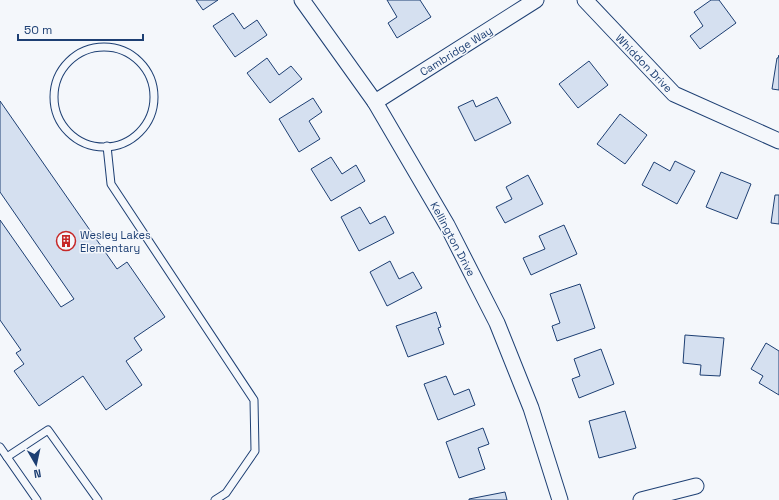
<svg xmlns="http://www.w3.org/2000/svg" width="779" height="500" font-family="'Space Grotesk',sans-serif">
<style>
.building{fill:#d5e0f0;stroke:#1d3f73}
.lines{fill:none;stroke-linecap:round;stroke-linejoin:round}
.lane-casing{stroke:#1d3f73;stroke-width:9}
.street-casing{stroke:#1d3f73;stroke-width:17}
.lane{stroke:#f4f7fb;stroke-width:7}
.street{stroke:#f4f7fb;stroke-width:15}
.labels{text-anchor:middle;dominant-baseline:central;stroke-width:3;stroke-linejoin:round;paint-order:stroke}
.street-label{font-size:11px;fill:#1d3f73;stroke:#f4f7fb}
.poi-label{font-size:11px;fill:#1d3f73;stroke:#f4f7fb;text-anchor:start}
</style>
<rect width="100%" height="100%" fill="#f4f7fb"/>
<g class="building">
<polygon points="196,0 218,0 203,10"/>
<polygon points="387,0 420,0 431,17 397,38 388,23 397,17"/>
<polygon points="711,0 719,0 736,23 700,49 690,36 703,26 694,12"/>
<polygon points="233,13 244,29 257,20 267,35 235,57 213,26"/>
<polygon points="779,55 779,90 772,89 777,58 778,58"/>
<polygon points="267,58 279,75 291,66 302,79 270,103 247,73"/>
<polygon points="589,61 608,85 578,108 559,84"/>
<polygon points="497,97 511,123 475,141 458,107 473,100 476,107"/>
<polygon points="313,98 322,112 309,121 320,139 299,152 279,119"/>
<polygon points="0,101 117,269 127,262 165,317 134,338 142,350 126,361 142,385 106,410 83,376 39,406 14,371 24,364 16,353 21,350 0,320 0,220 61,307 74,299 0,192"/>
<polygon points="620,114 647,135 625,164 597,144"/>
<polygon points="331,157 342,174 356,165 365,181 331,201 311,169"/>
<polygon points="675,161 695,171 677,204 642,185 654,162 670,171"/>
<polygon points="721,172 751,184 737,219 706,207"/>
<polygon points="528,175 543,204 505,223 496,207 512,199 506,187"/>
<polygon points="775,195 779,195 779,224 771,223"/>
<polygon points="360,207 370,224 385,216 394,233 359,251 341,217"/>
<polygon points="564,225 577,254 531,275 523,258 545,249 539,236"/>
<polygon points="390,261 399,279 413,272 422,288 387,306 370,272"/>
<polygon points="580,284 595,328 557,341 552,326 560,323 550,294"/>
<polygon points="436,312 441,327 438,328 444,344 408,357 396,326"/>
<polygon points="685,335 724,338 720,376 700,375 701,365 683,363"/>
<polygon points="766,343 779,351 779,395 759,383 763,376 751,369"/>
<polygon points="601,349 614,384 579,398 572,379 580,376 574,359"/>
<polygon points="446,376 454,395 469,389 475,405 438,420 424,384"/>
<polygon points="625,411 636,448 599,458 589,421"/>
<polygon points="483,428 489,444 478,448 485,469 459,478 446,442"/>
<polygon points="505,492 507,500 469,500 469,499"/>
</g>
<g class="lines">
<defs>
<g id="lane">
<circle cx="104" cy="97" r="50"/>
<polyline points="107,146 111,184 254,400 255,451 226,493 215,500"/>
<polyline points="0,447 37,500"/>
<polyline points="7,457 48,430 98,500"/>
</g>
<g id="street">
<polyline points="302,0 375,102 447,225 497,323 531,408 560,500"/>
<polyline points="585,0 674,94 779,141"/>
<polyline points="375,102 536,0"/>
<polyline points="641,500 696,486"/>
</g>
</defs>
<use href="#lane" class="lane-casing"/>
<use href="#street" class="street-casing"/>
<use href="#lane" class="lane"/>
<use href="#street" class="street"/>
</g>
<defs>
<symbol id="building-ring" viewBox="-11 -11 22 22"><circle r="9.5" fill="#f4f7fb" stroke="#c62828" stroke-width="1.5"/><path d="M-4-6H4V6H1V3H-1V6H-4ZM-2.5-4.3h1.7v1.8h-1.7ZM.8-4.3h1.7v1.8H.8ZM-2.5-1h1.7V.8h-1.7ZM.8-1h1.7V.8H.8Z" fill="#c62828"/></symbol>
</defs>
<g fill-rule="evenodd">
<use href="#building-ring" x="55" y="230" width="22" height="22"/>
</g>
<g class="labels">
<g class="street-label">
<text transform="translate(456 51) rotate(-32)">Cambridge Way</text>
<text transform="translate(644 63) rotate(46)">Whiddon Drive</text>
<text transform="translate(453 239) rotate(62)">Kellington Drive</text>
</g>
<g class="poi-label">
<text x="80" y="235">Wesley Lakes<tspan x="80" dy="13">Elementary</tspan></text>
</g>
</g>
<g transform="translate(36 464) rotate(171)" stroke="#f4f7fb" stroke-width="3" paint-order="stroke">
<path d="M0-3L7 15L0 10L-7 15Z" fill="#1d3f73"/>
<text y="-6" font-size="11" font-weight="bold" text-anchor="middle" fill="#1d3f73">N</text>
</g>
<path d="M18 34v6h125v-6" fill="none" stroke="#1d3f73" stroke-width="2"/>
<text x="24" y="34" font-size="12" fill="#1d3f73" stroke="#f4f7fb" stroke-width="3" paint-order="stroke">50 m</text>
</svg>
